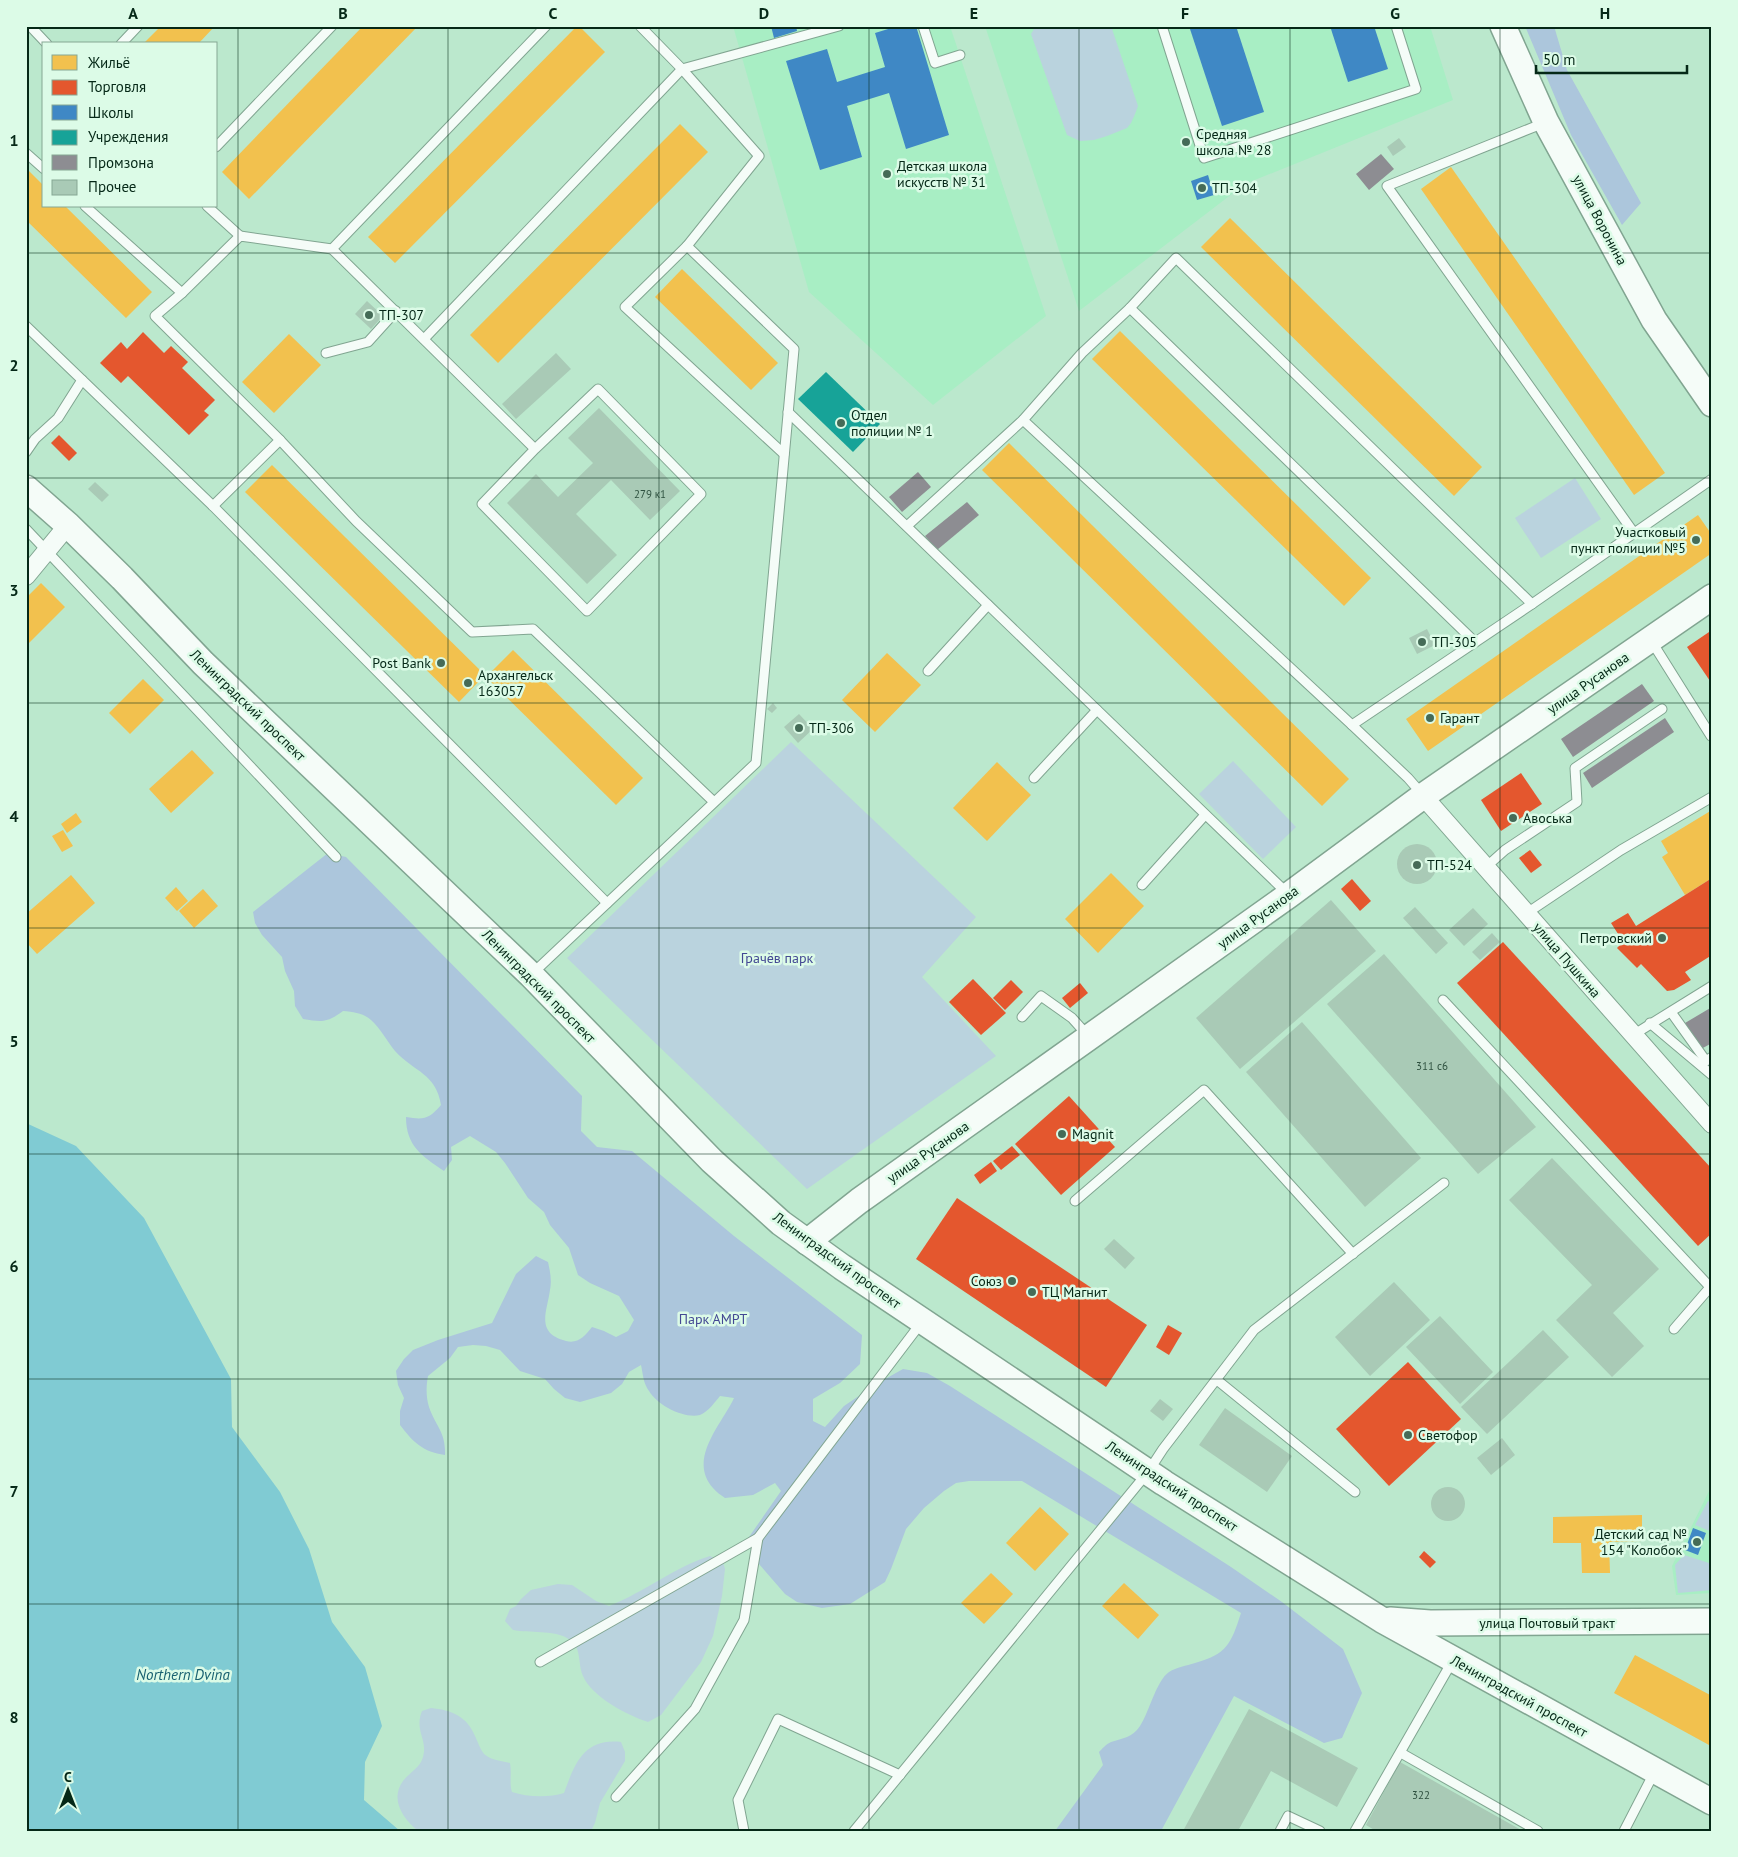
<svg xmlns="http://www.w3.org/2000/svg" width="1738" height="1857" font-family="'PT Sans',sans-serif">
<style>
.built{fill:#a8eec4}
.green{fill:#bad3de}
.forest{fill:#acc6dc}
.water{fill:#80cbd3}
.homes{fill:#f2c14e}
.shops{fill:#e4572e}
.schools{fill:#3f88c5}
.public{fill:#17a398}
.industry{fill:#8d8d92}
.building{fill:#a9cab6}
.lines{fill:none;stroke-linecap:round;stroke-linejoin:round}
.lane-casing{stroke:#81a591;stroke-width:11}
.street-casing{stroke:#81a591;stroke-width:20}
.secondary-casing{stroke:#81a591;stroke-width:28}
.lane{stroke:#f5fcf8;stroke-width:9}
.street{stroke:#f5fcf8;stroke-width:18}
.secondary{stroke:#f5fcf8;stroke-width:25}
.grid{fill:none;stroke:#052817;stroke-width:1;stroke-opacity:0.55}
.poi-dot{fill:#456b57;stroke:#dcfbe7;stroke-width:2}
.labels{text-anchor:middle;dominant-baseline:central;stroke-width:5;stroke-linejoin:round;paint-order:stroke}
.number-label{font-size:11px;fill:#2e503f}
.poi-label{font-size:14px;fill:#052817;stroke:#dcfbe7;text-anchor:start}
.street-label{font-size:14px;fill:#052817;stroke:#dcfbe7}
.park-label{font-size:14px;fill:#434893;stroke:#dcfbe7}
.water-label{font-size:15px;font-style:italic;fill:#186070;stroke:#dcfbe7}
.neatline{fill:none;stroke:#052817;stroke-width:2}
.grid-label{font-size:16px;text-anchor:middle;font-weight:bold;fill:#052817}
</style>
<rect width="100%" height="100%" fill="#bbe8cd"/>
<g class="built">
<polygon points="733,26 950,26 1046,316 933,405 809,292"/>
<polygon points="985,26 1430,26 1453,100 1245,184 1079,311"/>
<polygon points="1712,1485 1712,1593 1676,1595 1672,1566"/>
</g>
<g class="green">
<polygon points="1036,26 1111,26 1138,106 1135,114 1131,123 1127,128 1107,136 1094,140 1080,141 1067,135 1031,34"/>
<polygon points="1575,478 1601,519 1541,558 1515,518"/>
<polygon points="791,742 976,917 922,977 996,1056 807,1189 567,958"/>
<polygon points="1233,761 1296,827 1263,859 1199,794"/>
<polygon points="1708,1501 1712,1503 1712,1532 1695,1525"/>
<polygon points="1684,1555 1712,1564 1712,1590 1678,1593 1675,1565"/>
<path d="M710,1556L723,1562L725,1569L722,1596L713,1636L701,1662L661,1715L648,1722C627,1715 592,1697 583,1676C577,1662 583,1647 567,1638C553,1630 530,1633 513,1630L505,1621L510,1609L516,1606L521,1599L531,1590L558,1584L572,1585L596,1601L609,1606C645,1592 674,1567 710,1556Z"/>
<path d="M431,1708C451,1710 467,1716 475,1736C478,1742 480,1749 484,1754C491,1760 501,1761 510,1763C512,1774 509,1782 512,1792C527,1797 548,1798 564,1793C575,1763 584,1738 621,1742L625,1752V1761L600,1803L595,1823L591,1831H418C402,1818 390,1799 403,1781C410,1772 420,1768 423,1757C428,1739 414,1731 422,1711Z"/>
</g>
<g class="forest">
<polygon points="1525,26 1554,26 1567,70 1641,203 1622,225 1571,135"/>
<path d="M328,853L346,857L582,1096L581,1131L597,1147L632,1151L734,1236L862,1335L860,1364L840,1383L813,1399V1421L825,1427L844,1406L878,1383L903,1369L927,1373L950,1386L1231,1567L1282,1602L1343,1649L1362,1693L1342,1738L1324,1743L1234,1696L1161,1831H1055L1103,1765L1099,1752C1102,1749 1106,1744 1111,1742C1123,1738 1132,1738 1140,1726C1149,1713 1156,1681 1169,1672C1177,1667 1186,1666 1195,1663C1227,1654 1231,1644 1241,1613L1022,1481H969L956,1483L944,1491L924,1508L906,1529L891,1569L885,1582L850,1604L822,1608L797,1602L785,1594L759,1564L751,1551L749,1537L781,1491L775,1483L753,1495L725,1498C721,1495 716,1492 713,1488C687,1459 722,1424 734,1398L720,1396C715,1402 708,1412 700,1415C684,1419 657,1405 649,1391C643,1383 643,1374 641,1365L629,1372L622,1384L611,1393L580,1402L565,1398L554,1389L545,1379L520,1371L500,1350L486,1346L473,1345L458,1347L450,1358L428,1376C426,1387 426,1397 429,1407C436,1427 446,1432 445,1455C423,1452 413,1442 400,1425V1411L404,1398L398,1385L396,1371L404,1359L413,1350L438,1340L492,1323L516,1274L536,1256L548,1262C550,1271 552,1280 550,1290C547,1312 535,1333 566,1341C578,1344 585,1336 592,1327L604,1331L616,1337L628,1331L634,1320L619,1296L590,1283L578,1275L569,1248L550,1225L544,1212L528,1198L505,1163L496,1152L470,1136L451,1147L452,1160L444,1171C422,1156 406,1146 406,1117C424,1120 429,1119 441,1105C436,1073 414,1072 395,1051C387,1041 381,1029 371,1020C363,1013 354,1012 343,1011C327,1023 322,1022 303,1019L295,1006L294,991L285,971L282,957L262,935L255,923L253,912Z"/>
</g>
<polygon class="water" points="26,1123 76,1146 144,1218 231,1379 232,1427 280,1492 309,1549 332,1622 365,1667 382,1726 365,1762 364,1800 400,1831 26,1831"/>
<g class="homes">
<polygon points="161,26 215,26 198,44 143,44"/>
<polygon points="363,26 418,26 249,199 222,172"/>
<polygon points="577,26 579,26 605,52 395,263 368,237"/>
<polygon points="680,124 708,152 498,363 470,335"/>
<polygon points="1451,167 1665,473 1634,495 1421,189"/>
<polygon points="26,168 44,186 44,206 65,206 152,292 126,318 26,220"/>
<polygon points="1230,218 1482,467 1454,496 1201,247"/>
<polygon points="682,269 778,363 751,390 655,297"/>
<polygon points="1120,331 1371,578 1344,606 1092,359"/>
<polygon points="289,334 321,365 274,413 242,382"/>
<polygon points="1009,443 1349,779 1322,806 982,470"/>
<polygon points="272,465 485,675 459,702 245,492"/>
<polygon points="1698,515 1712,535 1712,553 1428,751 1406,719"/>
<polygon points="41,583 65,607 26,646 26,598"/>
<polygon points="513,650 643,778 616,805 486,677"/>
<polygon points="887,653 921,685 875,732 842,700"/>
<polygon points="143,679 164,700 130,734 109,713"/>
<polygon points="192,750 214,773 171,813 149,789"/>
<polygon points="997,762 1031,795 987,841 953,808"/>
<polygon points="1712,810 1712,878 1685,895 1662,857 1668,853 1661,841"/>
<polygon points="76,813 82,822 67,833 61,824"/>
<polygon points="63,830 73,846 62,852 52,836"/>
<polygon points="1111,873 1144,906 1098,953 1065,919"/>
<polygon points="71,875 95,903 37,954 26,942 26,914"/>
<polygon points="176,887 188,901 177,911 165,898"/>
<polygon points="203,889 218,906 194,928 179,911"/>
<polygon points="1040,1507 1069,1534 1035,1571 1006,1543"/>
<polygon points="1642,1515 1642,1541 1609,1542 1610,1573 1582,1573 1581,1543 1553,1543 1553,1517"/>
<polygon points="991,1573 1013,1594 984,1624 961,1603"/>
<polygon points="1124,1583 1159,1615 1138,1639 1102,1606"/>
<polygon points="1635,1655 1712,1696 1712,1740 1709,1745 1614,1693"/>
</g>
<g class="shops">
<polygon points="143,332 164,353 171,346 188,362 182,368 215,400 204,411 209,415 189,435 128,376 121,383 100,363 121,342 127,349"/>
<polygon points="59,435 77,453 69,461 51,443"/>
<polygon points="1712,630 1712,684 1687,647"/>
<polygon points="1521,773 1542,804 1501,831 1481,800"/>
<polygon points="1530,850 1542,865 1531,873 1519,858"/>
<polygon points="1712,878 1712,955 1685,972 1691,980 1674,990 1667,991 1641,964 1637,968 1617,948 1621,944 1620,937 1611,923 1628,913 1636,926"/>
<polygon points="1352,879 1371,901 1360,911 1341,889"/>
<polygon points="1503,942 1712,1169 1712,1233 1698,1246 1457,983"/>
<polygon points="973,979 1006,1013 981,1035 949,1002"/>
<polygon points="1011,980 1023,992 1005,1010 993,998"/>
<polygon points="1080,983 1088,993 1070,1008 1062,998"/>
<polygon points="1069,1096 1115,1147 1061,1195 1015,1144"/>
<polygon points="1012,1146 1020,1155 1001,1170 993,1161"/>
<polygon points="991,1162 997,1171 980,1184 974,1175"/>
<polygon points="957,1198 1147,1325 1106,1387 916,1259"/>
<polygon points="1168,1325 1182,1333 1169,1355 1156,1347"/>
<polygon points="1408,1362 1461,1419 1389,1486 1336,1429"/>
<polygon points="1424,1551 1436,1562 1430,1568 1419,1557"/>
</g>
<g class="schools">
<polygon points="771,26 796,26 797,31 774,38"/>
<polygon points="898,26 916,26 949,135 906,149 889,93 847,106 862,157 820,170 786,61 827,49 837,82 885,67 875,33"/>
<polygon points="1189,26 1236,26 1264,112 1222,126"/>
<polygon points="1330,26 1374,26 1388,69 1348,82"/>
<polygon points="1208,175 1214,195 1197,200 1191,181"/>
<polygon points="1693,1528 1706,1533 1698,1555 1685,1550"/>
</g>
<polygon class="public" points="826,372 880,424 853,452 798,399"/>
<g class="industry">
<polygon points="1381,154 1394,169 1369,190 1356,174"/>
<polygon points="918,472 931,487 902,512 889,497"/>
<polygon points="967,502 979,515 937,550 925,536"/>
<polygon points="1642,684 1654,701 1573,757 1561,739"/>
<polygon points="1665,718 1674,732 1592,788 1583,773"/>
<polygon points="1712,1007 1712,1043 1701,1049 1685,1023"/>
</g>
<g class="building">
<polygon points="1399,138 1406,147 1393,156 1387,147"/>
<polygon points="367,301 383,316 371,329 355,314"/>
<polygon points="556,353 571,369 516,419 502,404"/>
<polygon points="599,408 680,491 650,520 611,480 576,514 617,555 587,584 507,503 536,474 558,497 593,463 568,438"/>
<polygon points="95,482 109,495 102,502 88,489"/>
<polygon points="1427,629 1435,645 1417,654 1409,638"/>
<polygon points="773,703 777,708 772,713 767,709"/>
<polygon points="799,714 813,729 798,743 784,727"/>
<circle cx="1417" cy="864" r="20"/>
<polygon points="1331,900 1376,951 1240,1069 1196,1018"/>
<polygon points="1415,907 1448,943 1436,954 1403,918"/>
<polygon points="1473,908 1488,924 1464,946 1449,930"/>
<polygon points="1492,933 1500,942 1480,960 1472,952"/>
<polygon points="1384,954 1536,1127 1478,1174 1327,1004"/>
<polygon points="1302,1022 1421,1158 1365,1207 1246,1072"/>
<polygon points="1552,1158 1659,1269 1613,1313 1644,1346 1612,1377 1556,1320 1592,1285 1509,1200"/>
<polygon points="1114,1239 1135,1258 1125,1269 1104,1249"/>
<polygon points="1394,1282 1430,1320 1370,1376 1335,1337"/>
<polygon points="1440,1316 1493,1372 1460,1404 1406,1347"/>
<polygon points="1543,1330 1569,1357 1487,1434 1461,1407"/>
<polygon points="1160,1399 1173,1409 1163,1421 1150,1411"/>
<polygon points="1225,1408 1292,1456 1267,1492 1199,1445"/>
<polygon points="1502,1438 1515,1455 1491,1475 1477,1458"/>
<circle cx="1448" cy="1504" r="17"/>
<polygon points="1249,1709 1358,1768 1337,1807 1271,1771 1238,1831 1183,1831"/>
<polygon points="1400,1762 1489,1812 1523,1831 1376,1831 1366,1825"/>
</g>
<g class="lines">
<defs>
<g id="lane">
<polyline points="30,26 47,44"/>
<polyline points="923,26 935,63 960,55"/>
<polyline points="1162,26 1204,158 1416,89 1396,26"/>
<polyline points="121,44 138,26"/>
<polyline points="1544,123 1387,186 1634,533"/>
<polyline points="216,147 332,26"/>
<polyline points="26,153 44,169"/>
<polyline points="85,206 182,293"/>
<polyline points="207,206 240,236"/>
<polyline points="687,246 625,307 784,454"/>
<polyline points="332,249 535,449 598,389 701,494 587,611 482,504 535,449"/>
<polyline points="1130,308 1475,642"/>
<polyline points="26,326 213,506 607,903"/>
<polyline points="424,339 682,69 839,26"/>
<polyline points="326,353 368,342 396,311"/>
<polyline points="788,412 1288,894"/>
<polyline points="1023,420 1352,725 1408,778 1422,794"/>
<polyline points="280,440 356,521 472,632 533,629 714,802"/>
<polyline points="26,452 35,439 58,418 82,380"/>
<polyline points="213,506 280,440 155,316 182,293 240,236 332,249 546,26"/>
<polyline points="907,526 1023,420 1082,353 1130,308 1176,258 1532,604"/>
<polyline points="26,529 336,857"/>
<polyline points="1652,642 1711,736"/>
<polyline points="928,671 988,605"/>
<polyline points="1352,725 1532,604 1712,479"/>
<polyline points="1034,778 1097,710"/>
<polyline points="1486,867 1505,850 1577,802 1575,768 1662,709"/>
<polyline points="1142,885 1205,815"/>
<polyline points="1527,913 1621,850 1712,797"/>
<polyline points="533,973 756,763 794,349 687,246 759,156 682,69 640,26"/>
<polyline points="1443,1000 1710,1287"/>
<polyline points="1671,1012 1706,1061 1712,1057"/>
<polyline points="1022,1017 1041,996 1072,1018 1089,1037"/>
<polyline points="1650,1023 1712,1075"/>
<polyline points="1633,1035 1712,986"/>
<polyline points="1075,1201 1204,1090 1353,1254"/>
<polyline points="1674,1329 1712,1285"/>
<polyline points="1217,1380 1355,1492"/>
<polyline points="540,1662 758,1538 921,1323"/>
<polyline points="1401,1753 1538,1831"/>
<polyline points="616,1797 695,1709 744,1620 758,1538"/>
<polyline points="744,1831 738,1800 778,1719 900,1775"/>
<polyline points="854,1831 1148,1472 1163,1449 1254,1330 1444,1183"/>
<polyline points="1280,1831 1288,1816 1320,1831"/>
<polyline points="1355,1831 1453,1660"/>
<polyline points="1624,1831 1655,1771"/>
</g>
<g id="street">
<polyline points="26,576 68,525"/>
<polyline points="1423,796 1712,1124"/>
</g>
<g id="secondary">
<polyline points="1503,26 1546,122 1654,320 1712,404"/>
<polyline points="26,488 68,525 122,578 203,663 531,975 712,1161 781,1223 842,1267 1164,1483 1382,1620 1712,1802"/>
<polyline points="807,1242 859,1201 1289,895 1423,796 1712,597"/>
<polyline points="1390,1620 1430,1623 1712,1621"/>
</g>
</defs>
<use href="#lane" class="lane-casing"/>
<use href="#street" class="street-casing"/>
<use href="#secondary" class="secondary-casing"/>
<use href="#lane" class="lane"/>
<use href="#street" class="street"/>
<use href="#secondary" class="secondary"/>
</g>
<path class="grid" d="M238,26V1831M448,26V1831M659,26V1831M869,26V1831M1079,26V1831M1290,26V1831M1500,26V1831M26,253H1712M26,478H1712M26,703H1712M26,928H1712M26,1154H1712M26,1379H1712M26,1604H1712"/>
<g class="poi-dot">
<circle cx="1186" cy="142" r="5"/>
<circle cx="887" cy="174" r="5"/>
<circle cx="1202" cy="188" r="5"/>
<circle cx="369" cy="315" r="5"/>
<circle cx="841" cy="423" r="5"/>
<circle cx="1696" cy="540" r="5"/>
<circle cx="1422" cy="642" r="5"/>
<circle cx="441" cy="663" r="5"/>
<circle cx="468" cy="683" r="5"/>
<circle cx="1430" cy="718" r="5"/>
<circle cx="799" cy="728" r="5"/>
<circle cx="1513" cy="818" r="5"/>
<circle cx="1417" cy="865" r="5"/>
<circle cx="1662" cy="938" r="5"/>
<circle cx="1062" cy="1134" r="5"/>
<circle cx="1012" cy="1281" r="5"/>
<circle cx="1032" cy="1292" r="5"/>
<circle cx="1408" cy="1435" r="5"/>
<circle cx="1697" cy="1542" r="5"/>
</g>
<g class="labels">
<g class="number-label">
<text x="650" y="494">279 к1</text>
<text x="1432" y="1066">311 с6</text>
<text x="1421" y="1795">322</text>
</g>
<g class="poi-label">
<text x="1196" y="134">Средняя<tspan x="1196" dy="16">школа № 28</tspan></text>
<text x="897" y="166">Детская школа<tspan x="897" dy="16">искусств № 31</tspan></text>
<text x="1212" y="188">ТП-304</text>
<text x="379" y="315">ТП-307</text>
<text x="851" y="415">Отдел<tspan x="851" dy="16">полиции № 1</tspan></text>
<text x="1686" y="532" text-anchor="end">Участковый<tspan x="1686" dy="16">пункт полиции №5</tspan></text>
<text x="1432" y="642">ТП-305</text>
<text x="431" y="663" text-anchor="end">Post Bank</text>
<text x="478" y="675">Архангельск<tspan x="478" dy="16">163057</tspan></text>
<text x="1440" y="718">Гарант</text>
<text x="809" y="728">ТП-306</text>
<text x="1523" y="818">Авоська</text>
<text x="1427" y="865">ТП-524</text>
<text x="1652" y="938" text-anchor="end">Петровский</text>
<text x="1072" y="1134">Magnit</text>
<text x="1002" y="1281" text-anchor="end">Союз</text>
<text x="1042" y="1292">ТЦ Магнит</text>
<text x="1418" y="1435">Светофор</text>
<text x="1687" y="1534" text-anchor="end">Детский сад №<tspan x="1687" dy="16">154 "Колобок"</tspan></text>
</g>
<g class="street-label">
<text transform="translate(1600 220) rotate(62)">улица Воронина</text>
<text transform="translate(1588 683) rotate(-35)">улица Русанова</text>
<text transform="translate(248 705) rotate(44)">Ленинградский проспект</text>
<text transform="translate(1258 917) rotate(-36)">улица Русанова</text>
<text transform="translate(1567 960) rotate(49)">улица Пушкина</text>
<text transform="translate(539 986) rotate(45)">Ленинградский проспект</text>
<text transform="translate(928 1152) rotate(-35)">улица Русанова</text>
<text transform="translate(837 1260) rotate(36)">Ленинградский проспект</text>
<text transform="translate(1172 1486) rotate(33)">Ленинградский проспект</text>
<text x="1547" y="1623">улица Почтовый тракт</text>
<text transform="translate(1519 1696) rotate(29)">Ленинградский проспект</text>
</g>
<g class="park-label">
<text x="777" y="958">Грачёв парк</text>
<text x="713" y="1319">Парк АМРТ</text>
</g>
<g class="water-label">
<text x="183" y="1674">Northern Dvina</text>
</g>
</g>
<rect width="1738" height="1857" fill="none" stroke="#dcfbe7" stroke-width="55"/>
<rect x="42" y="42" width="175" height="165" fill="#dcfbe7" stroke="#86a794"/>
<rect x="52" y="55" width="25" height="15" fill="#f2c14e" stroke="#86a794"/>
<text x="88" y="68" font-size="15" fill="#052817">Жильё</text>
<rect x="52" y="80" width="25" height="15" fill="#e4572e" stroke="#86a794"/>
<text x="88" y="92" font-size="15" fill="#052817">Торговля</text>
<rect x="52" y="105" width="25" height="15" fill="#3f88c5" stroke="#86a794"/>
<text x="88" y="118" font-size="15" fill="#052817">Школы</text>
<rect x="52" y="130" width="25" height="15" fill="#17a398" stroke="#86a794"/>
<text x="88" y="142" font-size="15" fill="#052817">Учреждения</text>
<rect x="52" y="155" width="25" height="15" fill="#8d8d92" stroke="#86a794"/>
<text x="88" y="168" font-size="15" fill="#052817">Промзона</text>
<rect x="52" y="180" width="25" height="15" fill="#a9cab6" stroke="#86a794"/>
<text x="88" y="192" font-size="15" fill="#052817">Прочее</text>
<g transform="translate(68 1790)" stroke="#dcfbe7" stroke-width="4" paint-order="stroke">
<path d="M0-4L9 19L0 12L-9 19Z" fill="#052817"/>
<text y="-8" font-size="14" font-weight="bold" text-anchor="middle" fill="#052817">С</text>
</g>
<path d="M1536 65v8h151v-8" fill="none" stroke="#052817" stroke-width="2.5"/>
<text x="1543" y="65" font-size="15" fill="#052817" stroke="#dcfbe7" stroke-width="4" paint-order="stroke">50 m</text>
<rect x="28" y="28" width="1682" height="1802" class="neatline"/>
<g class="grid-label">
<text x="133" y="19">A</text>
<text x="343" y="19">B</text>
<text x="553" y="19">C</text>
<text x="764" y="19">D</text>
<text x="974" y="19">E</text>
<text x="1185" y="19">F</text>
<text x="1395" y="19">G</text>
<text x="1605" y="19">H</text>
<text x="14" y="146">1</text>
<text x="14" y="371">2</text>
<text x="14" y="596">3</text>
<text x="14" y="822">4</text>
<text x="14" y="1047">5</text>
<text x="14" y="1272">6</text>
<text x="14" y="1497">7</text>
<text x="14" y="1723">8</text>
</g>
</svg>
